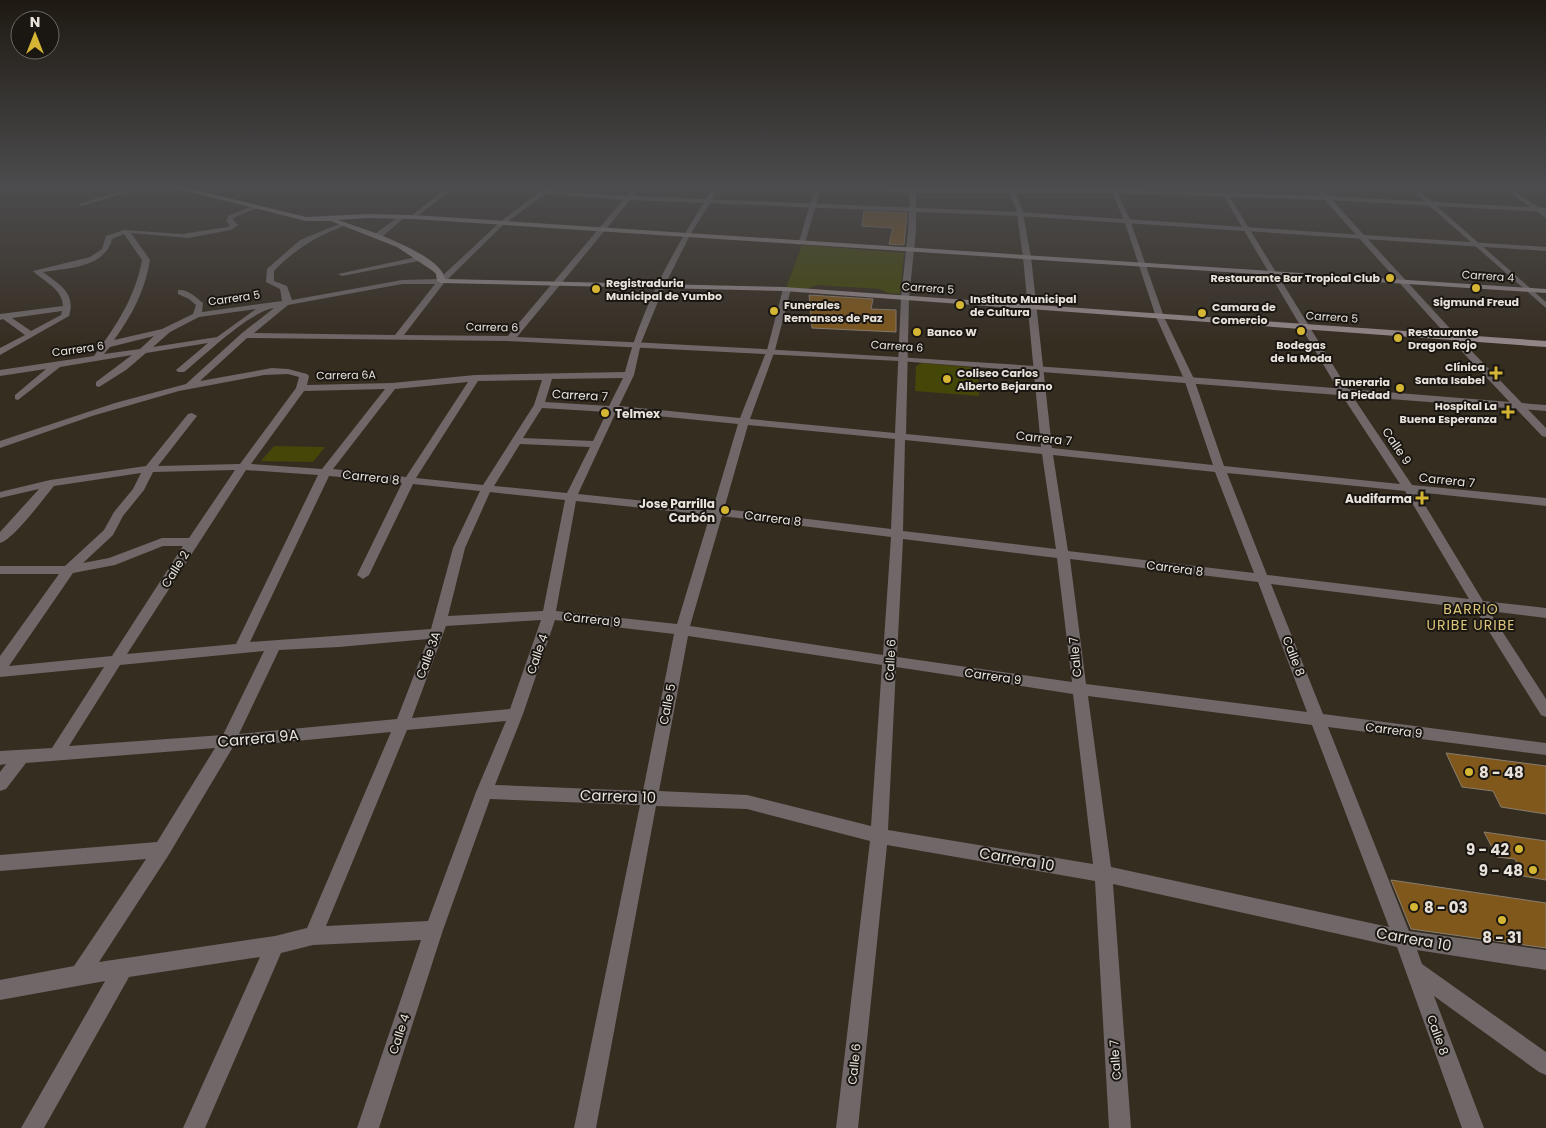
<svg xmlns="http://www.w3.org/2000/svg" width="1546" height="1128" font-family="Poppins,sans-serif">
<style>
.green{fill:#444708}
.building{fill:#80581c;stroke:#887d70}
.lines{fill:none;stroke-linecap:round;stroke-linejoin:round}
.minor{fill:#706768;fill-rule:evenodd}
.tertiary{fill:#706768;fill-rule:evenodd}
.secondary{fill:#948789;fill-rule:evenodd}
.poi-dot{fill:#d5b534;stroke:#1a1611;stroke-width:2}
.labels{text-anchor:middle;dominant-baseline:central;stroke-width:4;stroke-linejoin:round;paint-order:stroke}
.far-street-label{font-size:11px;fill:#e8e2db;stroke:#1a1611}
.far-poi-label{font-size:11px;font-weight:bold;fill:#e8e2db;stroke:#1a1611;text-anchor:start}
.street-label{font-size:12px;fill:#e8e2db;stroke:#1a1611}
.poi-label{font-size:12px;font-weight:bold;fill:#e8e2db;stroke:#1a1611;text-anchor:end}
.neighbourhood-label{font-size:14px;letter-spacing:1px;fill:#dac578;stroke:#1a1611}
.near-street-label{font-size:15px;fill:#e8e2db;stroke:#1a1611}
.near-poi-label{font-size:15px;font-weight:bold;fill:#e8e2db;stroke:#1a1611;text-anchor:start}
</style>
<rect width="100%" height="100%" fill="#362d21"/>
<g class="green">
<polygon points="802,245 904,253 900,294 888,293 880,289 817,285 807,289 786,288"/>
<polygon points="922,363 978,368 979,396 915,391 916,366"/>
<polygon points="274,446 325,447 313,462 261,461"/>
</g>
<g class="building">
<polygon points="864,211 907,213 904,245 889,244 893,228 862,226"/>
<polygon points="809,295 873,299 871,309 896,310 896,332 812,328"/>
<polygon points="1446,753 1546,766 1546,814 1501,807 1493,791 1462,787"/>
<polygon points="1484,832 1546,841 1546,880 1523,876 1515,859 1497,857"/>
<polygon points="1391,880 1546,903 1546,948 1411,929"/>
</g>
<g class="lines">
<g class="minor">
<polygon points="135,187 146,187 81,206 78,204"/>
<polygon points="448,187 455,187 415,218 411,218 411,216"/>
<path d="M546,187H553L549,191L627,196L630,198L627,200L545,194L504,224L444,283L404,335L510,336L513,337V341L247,338L200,381L272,368L288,369L307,374L309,376L307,385L392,383L475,375L625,372C642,305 676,245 714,187H720L690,235L664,287L641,343L634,375L619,406L740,418L767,350L783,289L787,287L791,289L775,350L750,419L895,433L901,298L908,231L910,191L913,189L916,191V231L909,298L906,434L1041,447L1023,257L1016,208L1007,190L1010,188L1013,190L1022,208L1031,257L1052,448L1213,465L1184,379L1156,317L1124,220L1112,192L1108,187H1115L1130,220L1164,317L1194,379L1224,466L1400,484L1339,391L1223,195L1228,194L1349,391L1412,485L1546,498V506L1417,492L1483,601L1546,608V618L1489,611L1546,699V717L1541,715L1475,609L1271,584L1323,714L1546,743V755L1328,727L1409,931L1546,950V970L1417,950L1422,964L1546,1052V1075L1539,1072L1434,996L1484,1128H1462L1397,947L1113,884L1131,1128H1109L1095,881L887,845L858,1128H836L870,841L747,809L656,806L596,1128H574L640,805L490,799L443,930L379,1128H357L421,940L313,945L281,953L205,1128H183L260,957L129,977L44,1128H21L105,981L0,1000V980L74,966L146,859L0,871V855L157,842L215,748L26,763L6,789L0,791V772L6,764L0,765V751L52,748L104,667L0,677V656L59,574H0V566H65L104,530L114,512L133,489L141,473L54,486C43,499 14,539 0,543V532L39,489L0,498V492L50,480L146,466L188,414L192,413L197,416L158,466L240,464L296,388L299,377L288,374L264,375L179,391L92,416L0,448V441L115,403L186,384L242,333L274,308C249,312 205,355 184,372H178L176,370L208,343L146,353L126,370L99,387L96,386V382L132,355L60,367L18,400L15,399V395L46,369L0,376V370L94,356C116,326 135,298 142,260L124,234L112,239C105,268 68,268 43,272C60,285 76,293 69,316L0,355V348L25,335L3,319L0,320V314L63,306C62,288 44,282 33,271L90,257L102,249L106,236L124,230L182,234L227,227L230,225L226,221L228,216L255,205L257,206V208L233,218V220L238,225L231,230L188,238L131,233L150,260C145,291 132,315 114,340L162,329L193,314L196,305L189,299L178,294V290C188,289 196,297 203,303L202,312L282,301L280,289L266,282L267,269L300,240L344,222L347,224L346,225C317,236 295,249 274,271V281L287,286L292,300L402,280L439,279L500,222ZM402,284H435L395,335L254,333L288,305ZM256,309L217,337L153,347L170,332L199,317ZM62,311L61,315L31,331L12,318ZM154,336L140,349L104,354L110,347ZM623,378L609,406L545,402L552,379ZM542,380L534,405L483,485L416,478L478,381ZM468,382L406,477L333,469L395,389ZM385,389L322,469L251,464L304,391ZM542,408L607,412L593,441L523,438ZM616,412L738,424L713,508L578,494ZM748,425L895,439L891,529L724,509ZM905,440L1042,454L1056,549L903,531ZM520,444L590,447L567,493L494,486ZM1053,455L1215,472L1254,573L1068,551ZM235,470L189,538H162L109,558L83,563L113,535L123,516L144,490L153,472ZM246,470L318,475L236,644L127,654ZM1227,473L1405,491L1469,599L1267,575ZM329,476L402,483L357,575L363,579L369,575L413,484L480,491L453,548L431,629L250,642ZM490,492L565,500L543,611L448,616L465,548ZM576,501L710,515L677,624L556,611ZM722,516L891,537L883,655L690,626ZM903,539L1057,558L1072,682L897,657ZM163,546H183L112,656L9,666L73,573L115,565ZM1070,559L1258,582L1307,712L1086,684ZM541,620L510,709L412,718L446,626ZM555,620L674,634L643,791L495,785L523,714ZM688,636L882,665L871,826L747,795L659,791ZM428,639L397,719L239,734L279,650L339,647ZM264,651L223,735L69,746L120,665ZM896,667L1073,694L1093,864L888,830ZM1088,696L1312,725L1389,927L1111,867ZM506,721L476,792L428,921L326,926L407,730ZM391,732L307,928L275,936L99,962L168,856L233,747Z"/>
<polygon points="815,187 821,187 805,243 798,245"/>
<polygon points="1247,187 1254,187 1261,196 1256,197"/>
<polygon points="1313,187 1320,187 1456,335 1546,428 1546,437 1542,436 1450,339"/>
<polygon points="1408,187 1415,187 1546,302 1546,308"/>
<polygon points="1502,187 1509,187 1546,213 1546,218"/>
<polygon points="401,215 406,216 382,237 376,237 376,233"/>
<polygon points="421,256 424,256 424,260 342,276 338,274"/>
</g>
<g class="tertiary">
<path d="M634,187H641L634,196L1019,212L1546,247V251L1019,216L630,200L517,337C860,351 1203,377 1546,405V411L899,361L507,341V337Z"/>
<polygon points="825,187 1115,189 1327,196 1546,208 1546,212 1327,200 1115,193 913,193"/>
</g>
<path class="secondary" d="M171,187H183L306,217L367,214L413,215L1546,289V293L413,219L367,218L338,220C361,228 441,253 445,279L784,287L1546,341V347L784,291L441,283L437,281L436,274L433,271L397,247L331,221H306Z"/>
</g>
<linearGradient id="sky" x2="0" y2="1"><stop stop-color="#1e1912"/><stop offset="0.54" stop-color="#4c4c4e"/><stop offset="1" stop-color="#4c4c4e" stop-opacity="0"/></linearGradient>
<rect width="1546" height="345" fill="url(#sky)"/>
<g class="poi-dot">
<circle cx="1390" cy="278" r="5"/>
<circle cx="1476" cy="288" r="5"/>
<circle cx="596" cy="289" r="5"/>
<circle cx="960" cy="305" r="5"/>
<circle cx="774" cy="311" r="5"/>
<circle cx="1202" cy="313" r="5"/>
<circle cx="1301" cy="331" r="5"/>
<circle cx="917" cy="332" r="5"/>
<circle cx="1398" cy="338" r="5"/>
<path d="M1493.5 365.5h5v5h5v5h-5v5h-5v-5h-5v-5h5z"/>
<circle cx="947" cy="379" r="5"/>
<circle cx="1400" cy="388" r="5"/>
<path d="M1505.5 404.5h5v5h5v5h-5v5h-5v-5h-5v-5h5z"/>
<circle cx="605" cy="413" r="5"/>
<path d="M1419.5 490.5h5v5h5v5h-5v5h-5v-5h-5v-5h5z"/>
<circle cx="725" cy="510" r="5"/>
<circle cx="1469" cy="772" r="5"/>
<circle cx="1519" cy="849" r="5"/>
<circle cx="1533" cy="870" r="5"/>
<circle cx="1414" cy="907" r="5"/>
<circle cx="1502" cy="920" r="5"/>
</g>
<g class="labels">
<g class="far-street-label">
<text transform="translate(1488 276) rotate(4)">Carrera 4</text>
<text transform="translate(928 288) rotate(4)">Carrera 5</text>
<text transform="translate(234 298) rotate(-8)">Carrera 5</text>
<text transform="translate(1332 317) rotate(4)">Carrera 5</text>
<text transform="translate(492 327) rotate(1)">Carrera 6</text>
<text transform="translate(897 346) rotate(4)">Carrera 6</text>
<text transform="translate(78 349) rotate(-8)">Carrera 6</text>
<text transform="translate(346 375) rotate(-1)">Carrera 6A</text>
</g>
<g class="far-poi-label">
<text x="1380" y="278" text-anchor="end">Restaurante Bar Tropical Club</text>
<text x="606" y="283">Registraduria<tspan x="606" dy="13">Municipal de Yumbo</tspan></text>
<text x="970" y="299">Instituto Municipal<tspan x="970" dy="13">de Cultura</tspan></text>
<text x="1476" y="302" text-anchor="middle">Sigmund Freud</text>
<text x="784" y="305">Funerales<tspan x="784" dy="13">Remansos de Paz</tspan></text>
<text x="1212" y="307">Camara de<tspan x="1212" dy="13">Comercio</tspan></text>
<text x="927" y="332">Banco W</text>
<text x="1408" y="332">Restaurante<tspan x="1408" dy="13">Dragon Rojo</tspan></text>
<text x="1301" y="345" text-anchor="middle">Bodegas<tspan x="1301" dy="13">de la Moda</tspan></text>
<text x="1485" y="367" text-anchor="end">Clínica<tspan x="1485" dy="13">Santa Isabel</tspan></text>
<text x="957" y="373">Coliseo Carlos<tspan x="957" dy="13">Alberto Bejarano</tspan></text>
<text x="1390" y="382" text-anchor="end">Funeraria<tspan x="1390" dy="13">la Piedad</tspan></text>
<text x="1497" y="406" text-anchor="end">Hospital La<tspan x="1497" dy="13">Buena Esperanza</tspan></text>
</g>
<g class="street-label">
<text transform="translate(580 395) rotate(3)">Carrera 7</text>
<text transform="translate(1044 438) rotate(6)">Carrera 7</text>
<text transform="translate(1397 446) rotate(56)">Calle 9</text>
<text transform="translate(371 477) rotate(6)">Carrera 8</text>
<text transform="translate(1447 480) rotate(6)">Carrera 7</text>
<text transform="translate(773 518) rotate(7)">Carrera 8</text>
<text transform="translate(1175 568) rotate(7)">Carrera 8</text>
<text transform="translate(175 569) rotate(-58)">Calle 2</text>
<text transform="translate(592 619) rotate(6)">Carrera 9</text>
<text transform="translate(537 654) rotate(-71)">Calle 4</text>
<text transform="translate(428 655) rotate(-70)">Calle 3A</text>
<text transform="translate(1294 656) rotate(69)">Calle 8</text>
<text transform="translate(1075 657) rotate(-96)">Calle 7</text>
<text transform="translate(890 660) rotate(-87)">Calle 6</text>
<text transform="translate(993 676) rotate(8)">Carrera 9</text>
<text transform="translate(667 704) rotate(-79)">Calle 5</text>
<text transform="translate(1394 730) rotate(7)">Carrera 9</text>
<text transform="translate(399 1034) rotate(-72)">Calle 4</text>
<text transform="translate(1438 1035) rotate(70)">Calle 8</text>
<text transform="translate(1115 1060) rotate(-94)">Calle 7</text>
<text transform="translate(854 1064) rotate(-84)">Calle 6</text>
</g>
<g class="poi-label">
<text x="615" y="413" text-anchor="start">Telmex</text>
<text x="1412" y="498">Audifarma</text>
<text x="715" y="503">Jose Parrilla<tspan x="715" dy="14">Carbón</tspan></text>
</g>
<g class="neighbourhood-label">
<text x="1471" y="609">BARRIO<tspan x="1471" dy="16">URIBE URIBE</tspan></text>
</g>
<g class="near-street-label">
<text transform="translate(258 738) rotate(-5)">Carrera 9A</text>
<text transform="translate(618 796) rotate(2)">Carrera 10</text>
<text transform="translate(1017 859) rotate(10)">Carrera 10</text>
<text transform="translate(1414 939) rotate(10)">Carrera 10</text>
</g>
<g class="near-poi-label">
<text x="1479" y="772">8 - 48</text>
<text x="1509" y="849" text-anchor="end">9 - 42</text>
<text x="1523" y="870" text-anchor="end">9 - 48</text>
<text x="1424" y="907">8 - 03</text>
<text x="1502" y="937" text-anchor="middle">8 - 31</text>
</g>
</g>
<g transform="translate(35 35)"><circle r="24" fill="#1a1611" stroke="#6c6862"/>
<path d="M0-4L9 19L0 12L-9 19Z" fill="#d5b534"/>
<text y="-8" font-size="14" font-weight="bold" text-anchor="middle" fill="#e8e2db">N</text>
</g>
</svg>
